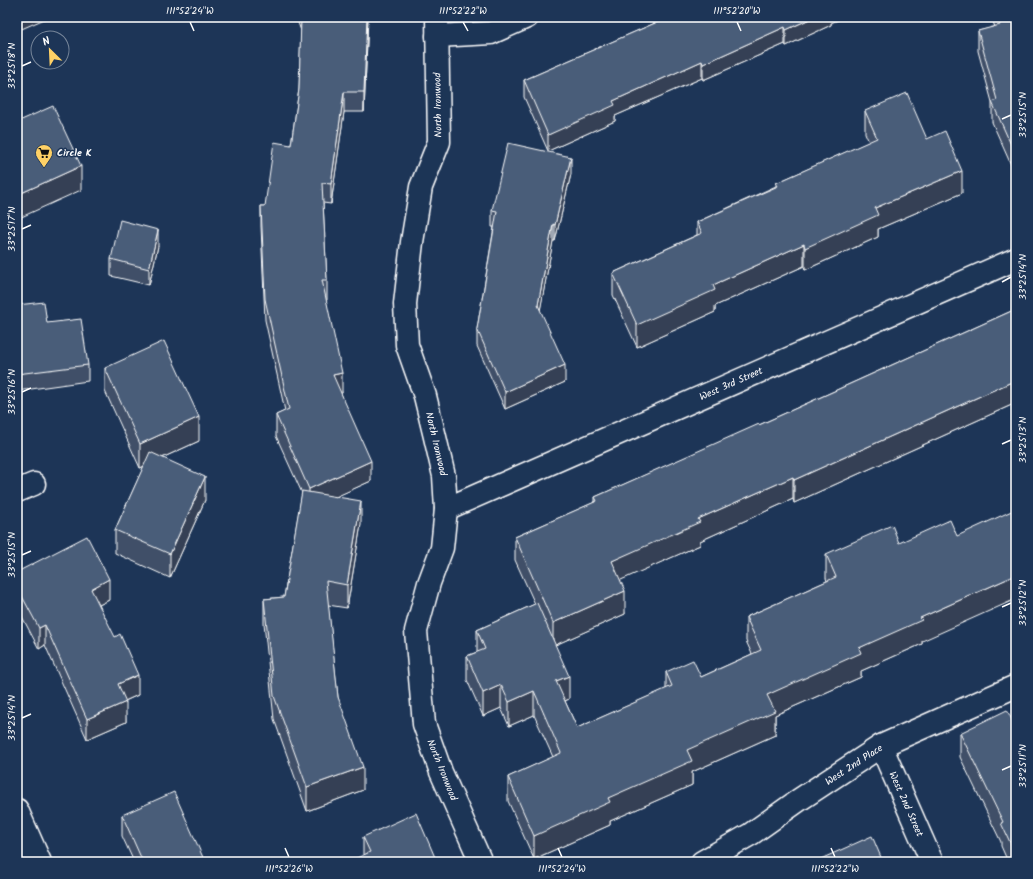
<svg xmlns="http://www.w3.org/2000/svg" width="1033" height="879" font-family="Kalam,sans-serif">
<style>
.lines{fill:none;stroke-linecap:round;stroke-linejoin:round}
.street-casing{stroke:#fff;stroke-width:25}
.secondary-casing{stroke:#fff;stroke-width:25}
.street{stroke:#1d3557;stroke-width:22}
.secondary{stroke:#1d3557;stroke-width:22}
.wall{fill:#405068;stroke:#fff}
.shaded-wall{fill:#344155;stroke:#fff}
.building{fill:#4a5d79;stroke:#fff}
.ticks{fill:none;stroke:#fff;stroke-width:1.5}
.labels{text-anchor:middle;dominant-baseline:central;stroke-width:3;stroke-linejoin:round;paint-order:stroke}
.street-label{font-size:10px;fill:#fff;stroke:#1d3557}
.poi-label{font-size:10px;font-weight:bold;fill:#fff;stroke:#1d3557;text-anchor:start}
.neatline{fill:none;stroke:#fff;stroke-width:1.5}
.ticks-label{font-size:10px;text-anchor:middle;fill:#fff}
</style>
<rect width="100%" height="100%" fill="#1d3557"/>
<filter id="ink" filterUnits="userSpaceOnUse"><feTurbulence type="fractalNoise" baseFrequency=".025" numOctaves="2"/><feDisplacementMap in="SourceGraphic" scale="8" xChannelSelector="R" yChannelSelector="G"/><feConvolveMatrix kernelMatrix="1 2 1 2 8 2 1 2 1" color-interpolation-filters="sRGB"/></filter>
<g filter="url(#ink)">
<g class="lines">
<defs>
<g id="street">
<polyline points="437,17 439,142 421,187 412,242 405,304 407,345 425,396 435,437 444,476 446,509 442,548 429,583 416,631 424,724 441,772 481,862"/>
<polyline points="437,36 491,33 527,17"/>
<polyline points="17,491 34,484"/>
<polyline points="446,509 1016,259"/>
<polyline points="881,746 932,862"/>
<polyline points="17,861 35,852"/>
<polyline points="702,862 751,834 799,800 881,746 1016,686"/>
</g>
<polyline id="secondary" points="17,810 40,862"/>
</defs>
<use href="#street" class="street-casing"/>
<use href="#secondary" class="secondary-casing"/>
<use href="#street" class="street"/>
<use href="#secondary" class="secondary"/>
</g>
<g class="wall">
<polygon points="296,17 368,17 364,112 344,112 331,204 323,203 327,280 327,300 326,300 342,393 341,393 371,481 337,496 361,524 347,608 328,605 338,697 363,790 307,811 274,719 264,623 264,599 284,597 302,493 276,436 276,415 285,411 265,320 261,226 261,206 265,206 291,145 299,89 301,31"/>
<polygon points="669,17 831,23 831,25 786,46 785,44 703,80 702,78 615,116 615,121 548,151 524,97 524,80"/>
<polygon points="993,17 1016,17 1016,176 992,122 992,102 978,51 978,31 995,27 993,22"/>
<polygon points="865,111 927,139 962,193 878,229 878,237 805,270 804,266 715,306 715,312 637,347 613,295 613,273 697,235 697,222 776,186 776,183 869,142 865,133"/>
<polygon points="571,174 555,241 553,241 540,310 565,382 505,409 477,346 477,329 494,227 492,227 492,210"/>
<polygon points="158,246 149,285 111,276 111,259"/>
<polygon points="17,305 88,365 88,381 17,391"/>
<polygon points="1016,309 1016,403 794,503 793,499 700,541 700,545 620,580 625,614 555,645 569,699 565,701 577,728 666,689 666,672 701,677 752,654 746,641 746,617 827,581 826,578 826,554 922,641 922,644 861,671 861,677 775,715 775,735 692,772 692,785 610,821 610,825 534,859 508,801 508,777 553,757 534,715 509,726 501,708 483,716 467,680 467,656 477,652 477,630 535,604 515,560 515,537 595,502 595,497 759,425"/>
<polygon points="105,368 199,441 162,458 205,500 170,578 115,553 115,530 144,466 140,468 105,391"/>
<polygon points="17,572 109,600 99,605 138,695 125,701 126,722 87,739 45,645 39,649 17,607"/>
<polygon points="1016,728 1016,862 1008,862 1001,846 1001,842 960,757 960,733"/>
<polygon points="122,815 205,862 134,862 122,836"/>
<polygon points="363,837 437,862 363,855"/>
</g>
<g class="shaded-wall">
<polygon points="30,17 49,17 17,31 17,23"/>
<polygon points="367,17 368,17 364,112 364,92"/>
<polygon points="814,17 845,17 831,23 831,25 786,46 786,30"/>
<polygon points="785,27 785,44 703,80 703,64"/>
<polygon points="702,61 702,78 615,116 615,121 548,151 548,135 613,101"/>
<polygon points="344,92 344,112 331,204 331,184"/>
<polygon points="571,157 571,174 555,241 555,225"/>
<polygon points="81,166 81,190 17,219 17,195"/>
<polygon points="962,171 962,193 878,229 878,237 805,270 805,248 875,208"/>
<polygon points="553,224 553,241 538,322 538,305"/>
<polygon points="158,230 158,246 149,285 149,269"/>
<polygon points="804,244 804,266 715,306 715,312 637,347 637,325 713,285"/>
<polygon points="565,365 565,382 505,409 505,392"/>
<polygon points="342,373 342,393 333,395 333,375"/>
<polygon points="1016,380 1016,403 794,503 794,480"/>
<polygon points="199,417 199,441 140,468 140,444"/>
<polygon points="371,461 371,481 309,509 309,489"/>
<polygon points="205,477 205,500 170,578 170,554"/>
<polygon points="793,477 793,499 700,541 700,545 612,584 612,561 698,519"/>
<polygon points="361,501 361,524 347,608 347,585"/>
<polygon points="1016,575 1016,599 922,641 922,644 861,671 861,677 775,715 775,735 692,772 692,785 610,821 610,825 534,859 534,836 608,798 687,750 767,695 859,648 920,618"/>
<polygon points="109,579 109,600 91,609 91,589"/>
<polygon points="625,591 625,614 553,646 553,623"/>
<polygon points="45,625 45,645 39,649 39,628"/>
<polygon points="138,675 138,695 118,704 118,684"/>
<polygon points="569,676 569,699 556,705 556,681"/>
<polygon points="501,685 501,708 483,716 483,693"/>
<polygon points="534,691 534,715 509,726 509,702"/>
<polygon points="126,702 126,722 87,739 87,719"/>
<polygon points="363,767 363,790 307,811 307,787"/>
</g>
<g class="building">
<polygon points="17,17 30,17 17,23"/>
<polygon points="301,17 367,17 364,92 344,92 331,184 322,183 327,280 322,280 342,373 333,375 371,461 309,489 276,415 289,409 265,299 261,206 265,206 274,142 291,145 299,89"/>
<polygon points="669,17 814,17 786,30 785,27 703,64 702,61 613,101 615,105 548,135 524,80"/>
<polygon points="998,17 1016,17 1016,156 992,102 997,100 978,31 1000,25"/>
<polygon points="907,93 927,139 945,131 962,171 875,208 878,215 805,248 804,244 713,285 715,290 637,325 613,273 702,233 697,222 778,186 776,183 877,138 865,111"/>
<polygon points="53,106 81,166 17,195 17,122"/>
<polygon points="508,143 571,157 555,225 553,224 538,305 565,365 505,392 477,329 497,211 492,210"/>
<polygon points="120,220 158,230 149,269 111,259"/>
<polygon points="44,302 47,323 81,319 88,365 17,374 17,305"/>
<polygon points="1016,309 1016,380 794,480 793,477 698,519 700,522 612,561 625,591 553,623 515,537 597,501 595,497 759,424 759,425"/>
<polygon points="164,341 199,417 140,444 105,368"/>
<polygon points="150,452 205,477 170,554 115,530"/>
<polygon points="302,491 361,501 347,585 326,581 338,697 363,767 307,787 274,696 264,599 284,597"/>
<polygon points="1016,509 1016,575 920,618 922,620 859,648 861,653 767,695 775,711 687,750 692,761 608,798 610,802 534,836 508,777 561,753 534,691 509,702 501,685 483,693 467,656 485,649 477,630 537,603 569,676 556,681 577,728 672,686 666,672 693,660 701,677 761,650 746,617 836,577 826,554 892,525 899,543 950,520 957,536"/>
<polygon points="87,536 109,579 91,589 115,637 120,634 138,675 118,684 126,702 87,719 45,625 39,628 17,587 17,572"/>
<polygon points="1007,710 1016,728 1016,855 1001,823 1003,822 960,733"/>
<polygon points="174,792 205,862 143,862 122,815"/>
<polygon points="416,813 437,862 348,862 370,852 363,837"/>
<polygon points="872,836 883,862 814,862"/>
</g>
</g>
<path class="ticks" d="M190,22L194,31M463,22L468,31M737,22L741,31M22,66L31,62M1002,119L1011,115M22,229L31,225M1002,282L1011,277M22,392L31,388M1002,444L1011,440M22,555L31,551M1002,607L1011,603M22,718L31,714M1002,770L1011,766M285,848L289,857M558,848L562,857M831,848L835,857"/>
<defs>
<symbol id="supermarket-pin" viewBox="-11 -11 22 30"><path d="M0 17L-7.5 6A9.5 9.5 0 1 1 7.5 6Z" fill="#ffd166" stroke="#1d3557"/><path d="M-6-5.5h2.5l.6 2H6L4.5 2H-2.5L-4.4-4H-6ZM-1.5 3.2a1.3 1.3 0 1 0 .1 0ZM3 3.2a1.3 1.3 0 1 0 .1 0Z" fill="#111"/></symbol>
</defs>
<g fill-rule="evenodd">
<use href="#supermarket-pin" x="34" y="143" width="20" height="27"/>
</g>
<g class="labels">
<g class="street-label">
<text transform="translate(438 105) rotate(-91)">North Ironwood</text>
<text transform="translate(731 384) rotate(-24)">West 3rd Street</text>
<text transform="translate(436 444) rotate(77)">North Ironwood</text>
<text transform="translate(854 765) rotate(-33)">West 2nd Place</text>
<text transform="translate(442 770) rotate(68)">North Ironwood</text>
<text transform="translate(906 804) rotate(66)">West 2nd Street</text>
</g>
<g class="poi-label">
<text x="57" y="153">Circle K</text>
</g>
</g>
<rect width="1033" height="879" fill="none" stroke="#1d3557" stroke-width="44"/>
<g transform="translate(50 50) rotate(336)"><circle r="19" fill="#1d3557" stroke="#77869a"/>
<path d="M0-3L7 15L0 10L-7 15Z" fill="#ffd166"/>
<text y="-6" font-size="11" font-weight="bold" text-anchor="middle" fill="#ffffff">N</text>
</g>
<rect x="22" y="22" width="989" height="835" class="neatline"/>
<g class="ticks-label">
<text x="190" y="14">111°52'24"W</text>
<text x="463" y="14">111°52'22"W</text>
<text x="737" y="14">111°52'20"W</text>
<text transform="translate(11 66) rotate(-90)" y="4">33°25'18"N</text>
<text transform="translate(1022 115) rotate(-90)" y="4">33°25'15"N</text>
<text transform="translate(11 229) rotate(-90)" y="4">33°25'17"N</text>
<text transform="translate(1022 277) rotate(-90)" y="4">33°25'14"N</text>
<text transform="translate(11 392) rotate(-90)" y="4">33°25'16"N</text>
<text transform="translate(1022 440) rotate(-90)" y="4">33°25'13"N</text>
<text transform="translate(11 555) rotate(-90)" y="4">33°25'15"N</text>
<text transform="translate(1022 603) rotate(-90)" y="4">33°25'12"N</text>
<text transform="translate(11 718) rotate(-90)" y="4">33°25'14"N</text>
<text transform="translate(1022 766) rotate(-90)" y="4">33°25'11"N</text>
<text x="289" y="872">111°52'26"W</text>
<text x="562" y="872">111°52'24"W</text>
<text x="835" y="872">111°52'22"W</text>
</g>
</svg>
